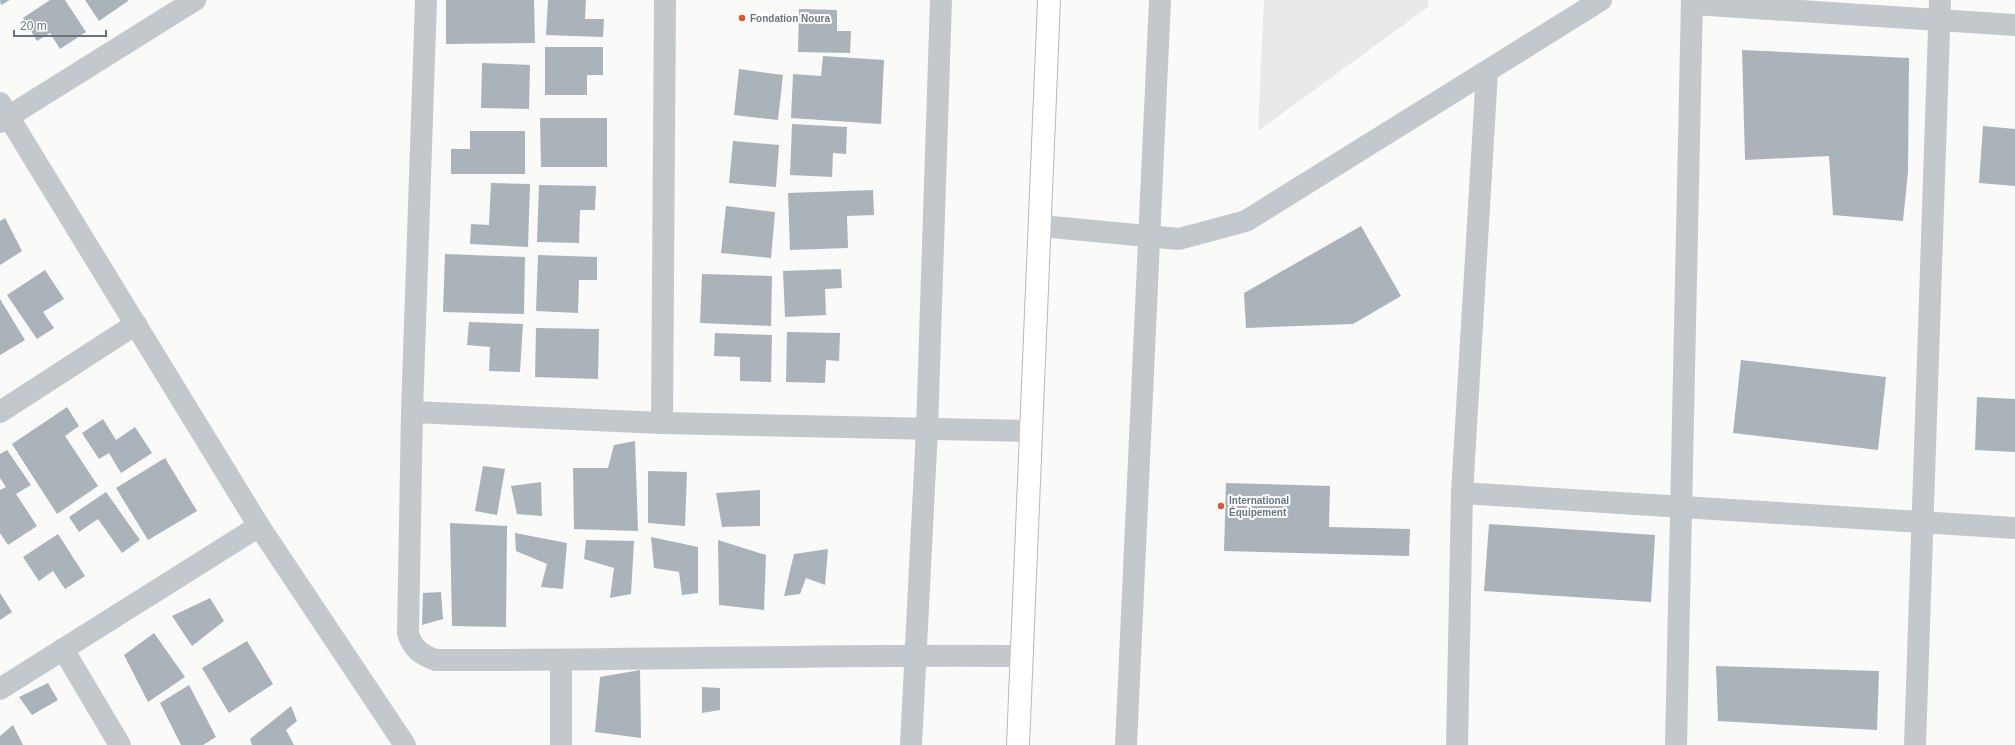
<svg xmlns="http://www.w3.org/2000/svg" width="2015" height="745" font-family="Helvetica,sans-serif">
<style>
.built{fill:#e8e9e9}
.building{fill:#aab3b9}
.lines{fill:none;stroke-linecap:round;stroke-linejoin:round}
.secondary-casing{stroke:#b3babf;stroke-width:24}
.minor{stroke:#c3c8cc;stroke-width:22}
.secondary{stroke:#fff;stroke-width:22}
.poi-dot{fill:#e4572e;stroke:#fff;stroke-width:1.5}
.labels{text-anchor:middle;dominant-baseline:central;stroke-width:4;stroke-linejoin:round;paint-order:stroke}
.poi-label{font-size:10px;font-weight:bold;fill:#657683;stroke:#fff;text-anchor:start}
</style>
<rect width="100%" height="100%" fill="#fafaf8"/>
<polygon class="built" points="1264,0 1428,0 1428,7 1258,131"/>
<g class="building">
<polygon points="0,0 10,0 1,5"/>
<polygon points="50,0 65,0 86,32 60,49 50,33 37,41 23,18"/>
<polygon points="85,0 128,0 128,1 99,21"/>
<polygon points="446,0 534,0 535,43 446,44"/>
<polygon points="548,0 586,0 585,19 604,19 603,37 546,35"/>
<polygon points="799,9 837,10 837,31 851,31 850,53 798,52"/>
<polygon points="545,47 603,47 603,75 587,75 587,95 545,95"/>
<polygon points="1742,50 1909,58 1908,172 1903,221 1833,215 1829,156 1745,160"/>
<polygon points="823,56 884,60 881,124 791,118 793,74 821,76"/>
<polygon points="482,63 530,65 529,109 481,108"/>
<polygon points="739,69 783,75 778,120 734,115"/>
<polygon points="540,118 607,118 607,167 541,167"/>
<polygon points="792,124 847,127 846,154 833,153 832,177 790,175"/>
<polygon points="1983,126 2015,129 2015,186 1979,183"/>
<polygon points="470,131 525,131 525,174 451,174 451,149 470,149"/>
<polygon points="733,141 779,145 776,187 729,183"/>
<polygon points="491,183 530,184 528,247 470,244 471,224 489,225"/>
<polygon points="539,185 596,186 595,210 580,210 579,243 537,242"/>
<polygon points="873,190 874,215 847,216 848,248 790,250 788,193"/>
<polygon points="726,206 775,212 771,258 721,253"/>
<polygon points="5,218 22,251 0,265 0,221"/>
<polygon points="1361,226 1401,296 1353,324 1246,328 1244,293"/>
<polygon points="445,254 525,257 524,314 443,312"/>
<polygon points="538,255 597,257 597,280 579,280 578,313 536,311"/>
<polygon points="841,269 842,288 825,289 826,315 785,317 783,271"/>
<polygon points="45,270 64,299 43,312 54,328 37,339 7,295"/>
<polygon points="702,274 772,276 771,326 700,323"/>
<polygon points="0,299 25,340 0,355"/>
<polygon points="469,322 523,324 520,372 489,371 490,347 467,345"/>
<polygon points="536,328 599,329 598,379 535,377"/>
<polygon points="787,332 840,333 839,361 826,360 825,383 786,382"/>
<polygon points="715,333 772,335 771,382 740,381 740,357 714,356"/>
<polygon points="1741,360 1886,377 1878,450 1733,433"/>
<polygon points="1977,397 2015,399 2015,452 1975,450"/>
<polygon points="67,407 79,426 65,436 98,486 57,514 12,444"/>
<polygon points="103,419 116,440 135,427 152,453 121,473 109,453 99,459 82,433"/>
<polygon points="635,441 638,531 574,529 573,468 608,468 614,445"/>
<polygon points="7,450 31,485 16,494 37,526 8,545 0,533 0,490 6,487 0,478 0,454"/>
<polygon points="165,458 197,511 148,540 116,488"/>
<polygon points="483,466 505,469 497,515 475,511"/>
<polygon points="648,471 687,472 685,526 648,523"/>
<polygon points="541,482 542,516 517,514 511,486"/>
<polygon points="1226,483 1330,486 1329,527 1410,529 1409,556 1224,551"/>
<polygon points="760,490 760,526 722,527 716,493"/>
<polygon points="106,492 140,540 122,553 98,519 79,532 69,517"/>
<polygon points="450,523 507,526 506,627 452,626"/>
<polygon points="1489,524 1655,535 1651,602 1484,591"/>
<polygon points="515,533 567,543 563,589 541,587 547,564 516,551"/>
<polygon points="58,534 85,576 65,589 53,571 39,581 23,557"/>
<polygon points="651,537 698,547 698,593 682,595 679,572 654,568"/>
<polygon points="586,540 634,541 631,594 610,598 614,568 584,559"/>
<polygon points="718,540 766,555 764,610 719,605"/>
<polygon points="828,549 825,585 806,578 800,594 784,596 794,554"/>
<polygon points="441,592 443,619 422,625 423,593"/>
<polygon points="0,593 12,612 0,620"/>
<polygon points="210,598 224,621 192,646 172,616"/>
<polygon points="154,633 185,677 148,702 124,655"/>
<polygon points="247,641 273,684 229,713 202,668"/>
<polygon points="1716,666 1879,671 1877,730 1718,721"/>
<polygon points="640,670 641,738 595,732 600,677"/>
<polygon points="48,683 58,700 32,715 19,697"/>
<polygon points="189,685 216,737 203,745 181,745 160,703"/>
<polygon points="702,687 720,688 720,710 702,713"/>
<polygon points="291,706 297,721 286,730 294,745 252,745 250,739"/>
<polygon points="13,725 23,745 0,745 0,736"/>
</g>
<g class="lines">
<defs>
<polyline id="secondary" points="1018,745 1049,0"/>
</defs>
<use href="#secondary" class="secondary-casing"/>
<g class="minor">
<path d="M426,0L412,412L408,633C412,648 421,655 436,660C631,661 826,654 1022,656"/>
<polyline points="1693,4 2015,25"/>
<polyline points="0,103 259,526 405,745"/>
<polyline points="0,122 195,0"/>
<polyline points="1041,226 1179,239 1246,221 1601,0"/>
<polyline points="0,412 136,324"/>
<polyline points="412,412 662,423 1032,431"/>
<polyline points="662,423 665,0"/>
<polyline points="1462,493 2015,528"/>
<polyline points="63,649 120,745"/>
<polyline points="0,689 259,526"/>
<polyline points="561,745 561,661"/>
<polyline points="911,745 927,429 941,0"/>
<polyline points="1126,745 1160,0"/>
<polyline points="1457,745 1462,493 1487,72"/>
<polyline points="1676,745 1692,0"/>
<polyline points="1915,745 1940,0"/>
</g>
<use href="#secondary" class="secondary"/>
</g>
<g class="poi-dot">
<circle cx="742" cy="18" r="4"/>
<circle cx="1221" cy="506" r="4"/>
</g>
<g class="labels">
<g class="poi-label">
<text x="750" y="18">Fondation Noura</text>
<text x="1229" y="500">International<tspan x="1229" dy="12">Équipement</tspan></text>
</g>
</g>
<path d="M14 30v6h92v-6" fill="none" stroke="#657683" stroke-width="2"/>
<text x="20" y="30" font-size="12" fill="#657683" stroke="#ffffff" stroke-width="3" paint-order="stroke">20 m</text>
</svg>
